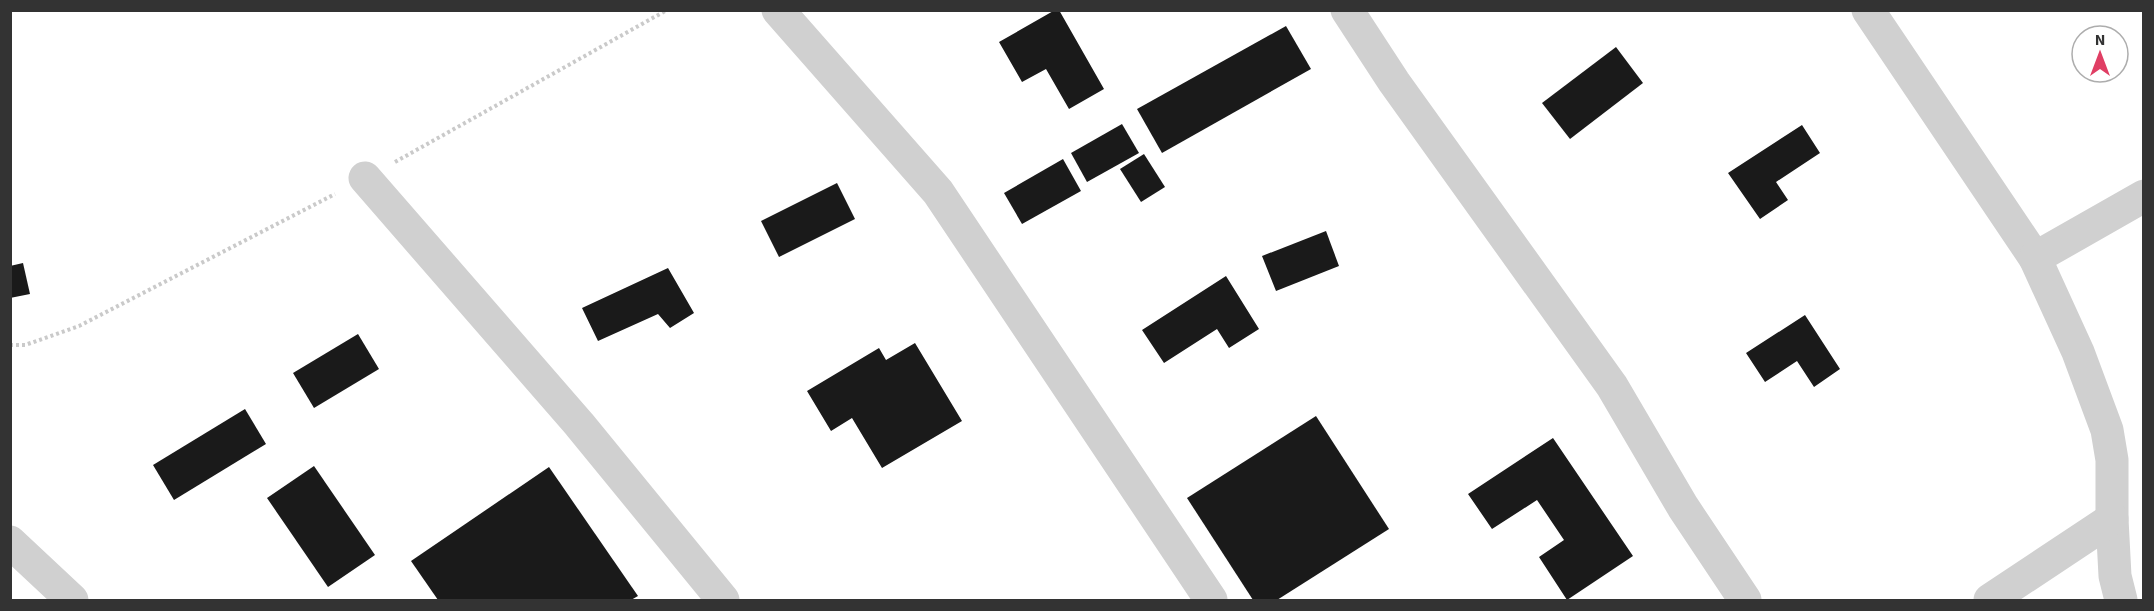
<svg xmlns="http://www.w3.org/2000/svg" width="2154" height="611" font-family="'Source Sans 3',sans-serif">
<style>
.building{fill:#1a1a1a}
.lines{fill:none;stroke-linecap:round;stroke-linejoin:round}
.path{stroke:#cacaca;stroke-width:4;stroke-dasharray:3 3;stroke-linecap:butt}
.minor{stroke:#d0d0d0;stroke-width:33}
</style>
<rect width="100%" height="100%" fill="#fff"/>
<g class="building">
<polygon points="1055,10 1059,10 1104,89 1069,109 1046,69 1022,82 999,42"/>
<polygon points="1286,26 1311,69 1162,153 1137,109"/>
<polygon points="1616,47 1643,83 1570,139 1542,103"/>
<polygon points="1122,124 1139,153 1087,182 1071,153"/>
<polygon points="1802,125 1820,153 1776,182 1788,200 1760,219 1728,173"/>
<polygon points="1144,154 1165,187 1141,202 1120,169"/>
<polygon points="1063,159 1081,191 1022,224 1004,193"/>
<polygon points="837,183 855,219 779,257 761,221"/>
<polygon points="1326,231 1339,266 1276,291 1262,256"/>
<polygon points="23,263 30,294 10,298 10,266"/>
<polygon points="668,268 694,313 670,328 658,314 598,341 582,308"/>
<polygon points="1226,276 1259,329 1229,348 1217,329 1164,363 1142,330"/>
<polygon points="1805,315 1840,369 1814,387 1797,361 1765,382 1746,353"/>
<polygon points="358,334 379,369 314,408 293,373"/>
<polygon points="915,343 962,421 882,468 852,418 831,431 807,391 879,348 886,360"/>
<polygon points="245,409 266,444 174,500 153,465"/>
<polygon points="1316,416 1389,529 1277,600 1253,600 1187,498"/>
<polygon points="1553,438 1633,556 1567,600 1539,557 1564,540 1537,500 1492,529 1468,494"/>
<polygon points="314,466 375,555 328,587 267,498"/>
<polygon points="549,467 638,596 631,600 438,600 411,561"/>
</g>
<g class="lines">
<g class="path">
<polyline points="395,162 667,10"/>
<polyline points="10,345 25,345 79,326 335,194"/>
</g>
<g class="minor">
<polyline points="778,10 938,192 1211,600"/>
<polyline points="1347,10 1394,82 1612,386 1683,507 1745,600"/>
<polyline points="1868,10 2035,258 2078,352 2107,430 2112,460 2112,519 2115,576 2121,600"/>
<polyline points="365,178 579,424 723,600"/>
<polyline points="2035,258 2144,196"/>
<polyline points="10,542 72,600"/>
<polyline points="1990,600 2112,519"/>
</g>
</g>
<rect width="2154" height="611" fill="none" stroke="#333333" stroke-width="24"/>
<g transform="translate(2100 54)"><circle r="28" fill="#ffffff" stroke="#adadad" stroke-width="1.5"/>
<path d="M0-4.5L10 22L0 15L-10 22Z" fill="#e03e64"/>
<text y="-9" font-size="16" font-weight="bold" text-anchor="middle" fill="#333333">N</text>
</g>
</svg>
